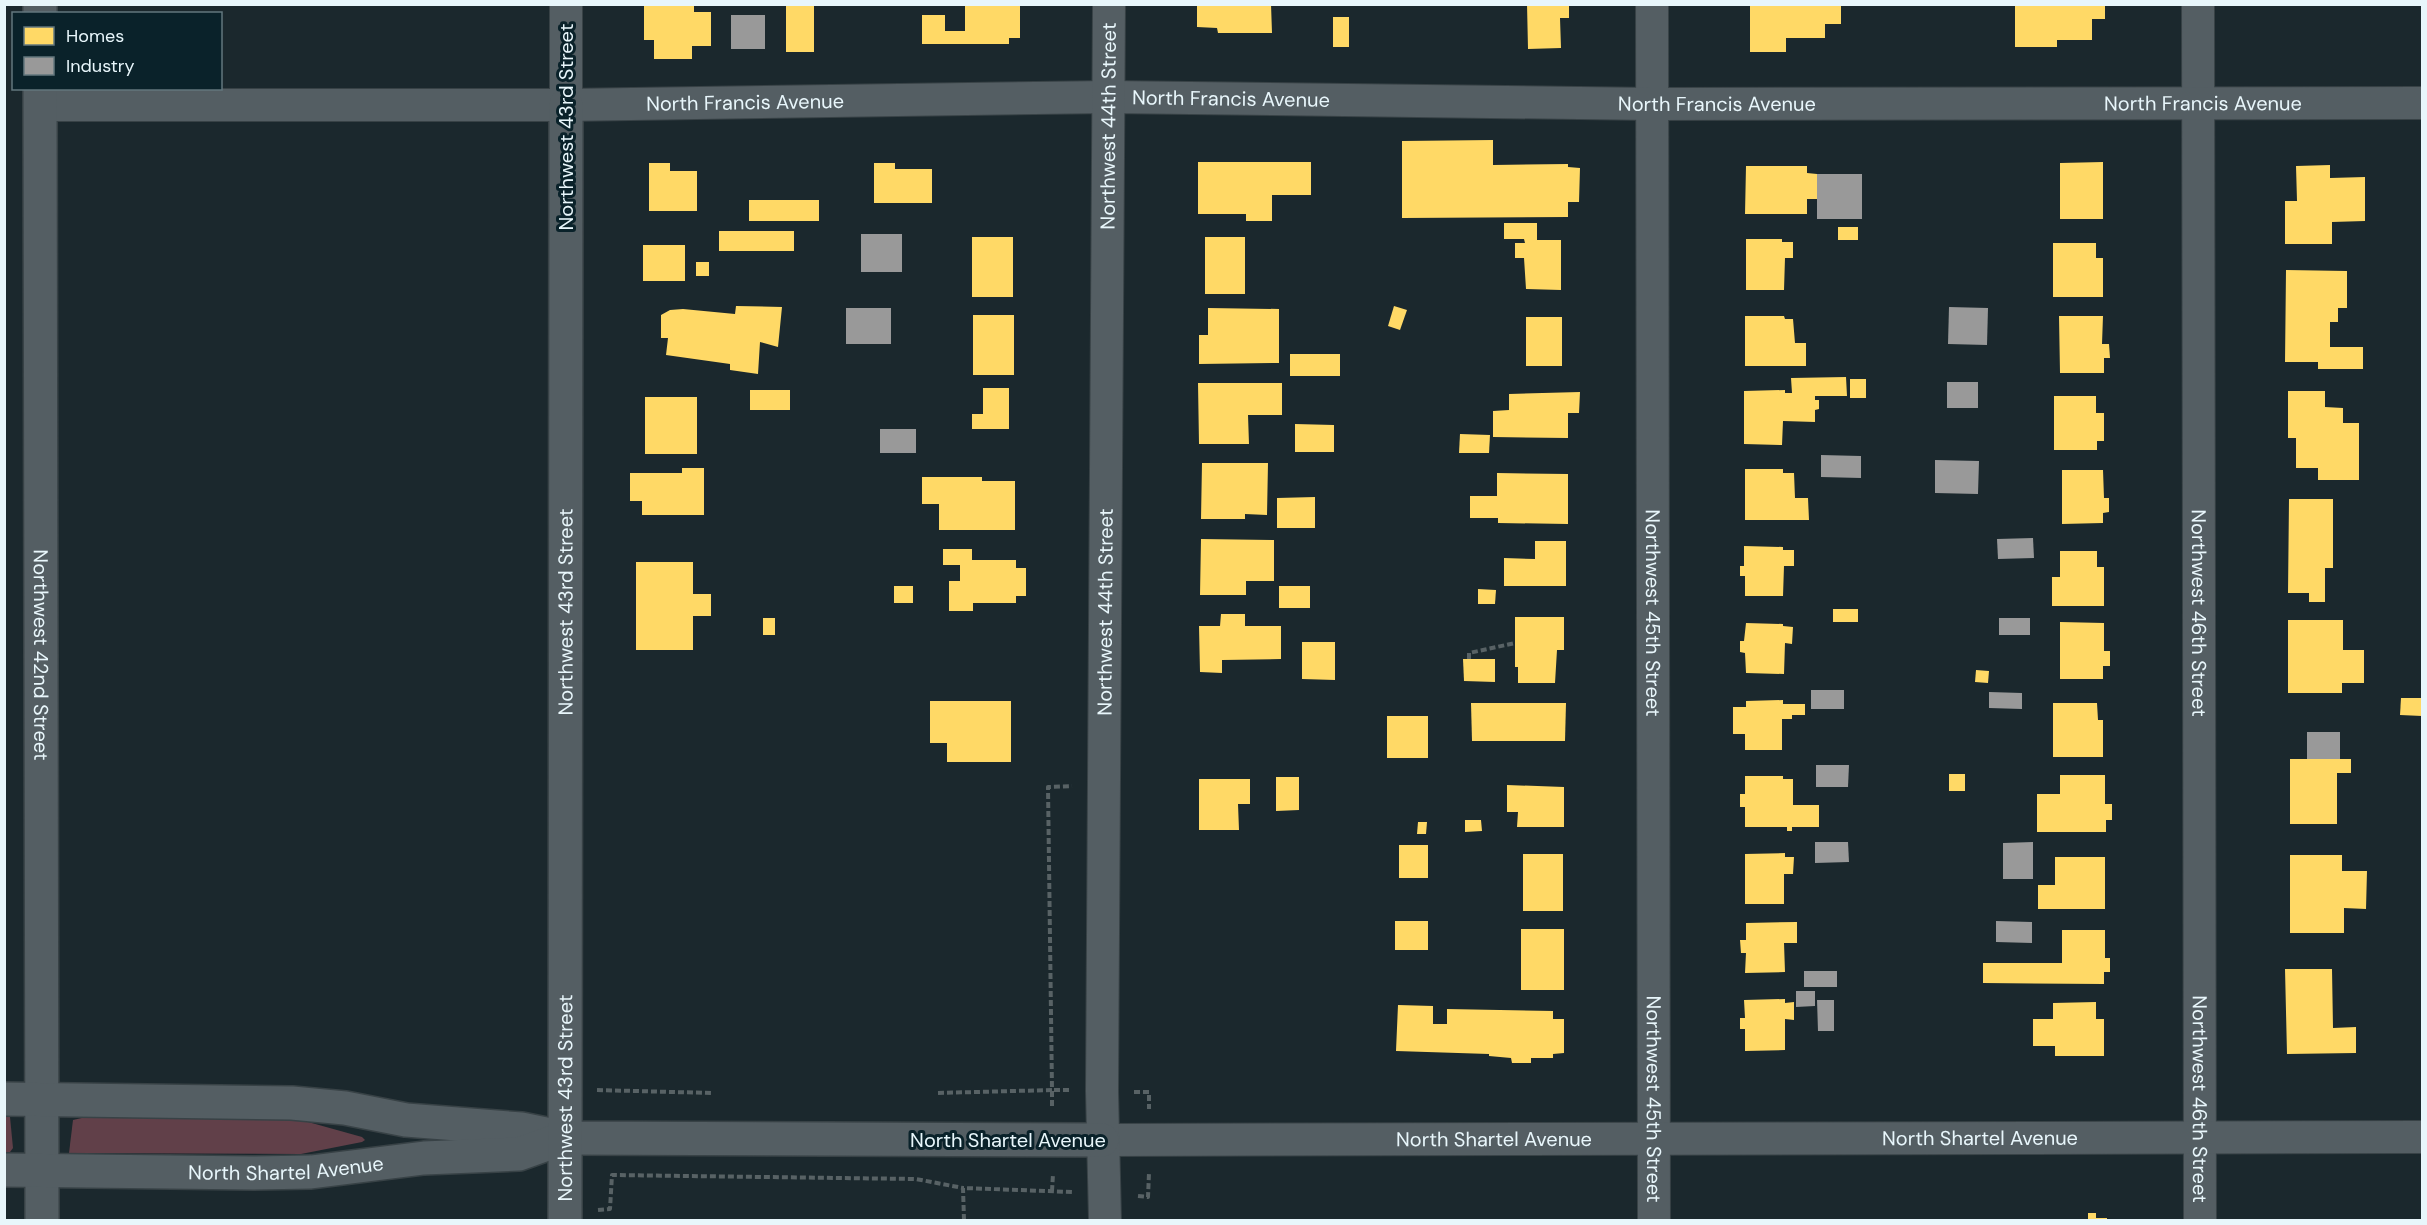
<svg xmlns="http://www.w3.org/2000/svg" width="2427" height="1225" font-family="'DM Sans',sans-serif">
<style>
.green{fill:#614049}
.homes{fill:#ffd966}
.industry{fill:#999}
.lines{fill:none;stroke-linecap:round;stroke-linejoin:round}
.minor-casing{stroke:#384246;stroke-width:34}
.tertiary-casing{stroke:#384246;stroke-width:36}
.path{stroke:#586265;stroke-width:4;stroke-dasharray:6 3;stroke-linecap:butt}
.minor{stroke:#545e63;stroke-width:32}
.tertiary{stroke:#545e63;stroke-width:33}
.labels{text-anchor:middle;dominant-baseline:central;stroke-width:6;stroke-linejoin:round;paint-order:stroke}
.street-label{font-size:20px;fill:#e8f6fb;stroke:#0a222a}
</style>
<rect width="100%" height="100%" fill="#1b282d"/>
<g class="green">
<polygon points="5,1117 10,1117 13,1148 10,1152 5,1152"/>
<polygon points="86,1117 301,1120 362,1137 365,1140 362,1142 301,1154 69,1153 73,1120"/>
</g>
<g class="homes">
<polygon points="644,4 694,4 694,12 711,12 711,46 692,46 692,59 654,59 654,40 644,40"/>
<rect x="786" y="4" width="28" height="48"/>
<polygon points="965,4 1020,4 1020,38 1009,38 1009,44 922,44 922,15 945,15 945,31 965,31"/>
<polygon points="1197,4 1271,4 1272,33 1218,33 1217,28 1197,27"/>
<polygon points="1527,4 1569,4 1569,18 1560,18 1561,48 1528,49"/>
<polygon points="1750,4 1841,4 1841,24 1825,24 1825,38 1786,38 1786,52 1750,52"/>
<polygon points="2015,4 2105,4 2105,19 2092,19 2092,40 2057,40 2057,47 2015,47"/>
<rect x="1333" y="17" width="16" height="30"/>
<polygon points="1493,140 1493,165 1568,164 1568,167 1580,168 1579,202 1568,202 1568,217 1402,218 1402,141"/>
<polygon points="1198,162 1311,162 1311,195 1272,195 1272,221 1246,221 1246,214 1198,214"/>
<polygon points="2103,162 2103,219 2060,219 2060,163"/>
<polygon points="649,163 670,163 670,171 697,171 697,211 649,211"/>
<polygon points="874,163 895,163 895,169 932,169 932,203 874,203"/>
<polygon points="2330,165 2330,178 2365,177 2365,221 2332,222 2332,244 2285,244 2285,201 2297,201 2296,166"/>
<polygon points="1746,166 1807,166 1807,173 1817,174 1817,199 1807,199 1807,214 1745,214"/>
<rect x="749" y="200" width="70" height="21"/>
<polygon points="1504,223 1537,223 1537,240 1561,240 1561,290 1526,289 1524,258 1515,258 1515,243 1525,243 1524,239 1504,239"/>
<rect x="1838" y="227" width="20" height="13"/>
<rect x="719" y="231" width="75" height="20"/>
<rect x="972" y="237" width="41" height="60"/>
<rect x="1205" y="237" width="40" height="57"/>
<polygon points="1746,239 1782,239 1782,242 1793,242 1793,258 1785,258 1784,290 1746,290"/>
<polygon points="2053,243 2096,243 2096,258 2103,258 2103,297 2053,297"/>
<rect x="643" y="245" width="42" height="36"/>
<rect x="696" y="262" width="13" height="14"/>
<polygon points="2286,270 2347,271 2347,308 2338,308 2338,322 2330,322 2330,347 2363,347 2363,369 2318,369 2318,362 2285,362"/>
<polygon points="736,306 782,307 778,347 760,342 758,374 730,370 730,364 666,355 668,338 661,338 661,315 670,310 683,309 735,314"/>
<polygon points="1394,306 1407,310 1400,330 1388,326"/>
<polygon points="1208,308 1279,309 1279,363 1199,364 1199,335 1208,335"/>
<rect x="973" y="315" width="41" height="60"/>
<polygon points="1745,316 1784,316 1785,319 1793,319 1795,343 1806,343 1806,366 1745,366"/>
<polygon points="2059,316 2103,316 2102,344 2109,344 2110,358 2104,358 2104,373 2060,373"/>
<rect x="1526" y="317" width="36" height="49"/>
<rect x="1290" y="354" width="50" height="22"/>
<polygon points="1846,377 1847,396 1815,396 1815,400 1819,400 1819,409 1815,410 1815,422 1783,421 1782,445 1744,444 1744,391 1785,390 1785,393 1792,393 1791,378"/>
<rect x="1850" y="379" width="16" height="19"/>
<polygon points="1198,383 1282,383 1282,415 1248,415 1249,444 1199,444"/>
<polygon points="983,388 1009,388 1009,429 972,429 972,414 983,414"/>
<rect x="750" y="390" width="40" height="20"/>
<polygon points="2288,391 2325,391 2325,407 2343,408 2343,423 2359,423 2359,480 2318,480 2318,468 2296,468 2296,438 2288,438"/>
<polygon points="1580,392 1579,413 1568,413 1568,438 1493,437 1493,411 1509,410 1509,394"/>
<polygon points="2054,396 2096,396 2096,413 2104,413 2104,441 2097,441 2097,450 2054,450"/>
<rect x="645" y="397" width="52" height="57"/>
<polygon points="1295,424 1334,425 1334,452 1295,452"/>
<polygon points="1460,434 1490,435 1489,453 1459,453"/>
<polygon points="1202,463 1268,463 1267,515 1245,514 1245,519 1201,519"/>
<polygon points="682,468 704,468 704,515 642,515 642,501 630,501 630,473 682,473"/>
<polygon points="1745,469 1783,469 1783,473 1794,473 1795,498 1808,498 1809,520 1745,520"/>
<polygon points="2062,470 2103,470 2104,498 2109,498 2109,512 2103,513 2103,523 2062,524"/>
<polygon points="1497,473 1568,474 1568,524 1498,523 1498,518 1470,518 1470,496 1497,496"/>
<polygon points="922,477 982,477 982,481 1015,481 1015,530 939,530 939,504 922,504"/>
<polygon points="1315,497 1315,528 1277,528 1277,498"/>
<polygon points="2289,499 2333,499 2333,568 2325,568 2325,602 2309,602 2309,593 2288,593"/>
<polygon points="1201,539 1274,540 1274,581 1246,581 1246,595 1200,595"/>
<polygon points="1535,541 1566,541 1566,586 1504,586 1504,558 1535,559"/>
<polygon points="1744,546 1783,547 1783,550 1794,550 1794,566 1784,566 1783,596 1745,596 1745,576 1740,576 1740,566 1744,566"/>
<polygon points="943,549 972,549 972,560 1016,560 1016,568 1026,568 1026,596 1016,596 1016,603 973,603 973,611 949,611 949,581 960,581 960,565 943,565"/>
<polygon points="2060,551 2097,551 2097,567 2104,567 2104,606 2052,606 2052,577 2060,577"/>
<polygon points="636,562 693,562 693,594 711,594 711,616 693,616 693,650 636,650"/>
<rect x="894" y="586" width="19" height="17"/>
<rect x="1279" y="586" width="31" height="22"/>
<polygon points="1478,589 1496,590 1495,604 1478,604"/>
<rect x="1833" y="609" width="25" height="13"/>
<polygon points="1221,614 1245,614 1245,626 1281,626 1281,659 1222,660 1222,673 1200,672 1199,626 1220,626"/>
<polygon points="1515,617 1564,617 1564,650 1557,650 1555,683 1518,683 1518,667 1515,667"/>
<rect x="763" y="618" width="12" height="17"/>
<polygon points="2288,620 2343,620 2343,650 2364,650 2364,683 2342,683 2342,693 2288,693"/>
<polygon points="2060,622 2104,623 2104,651 2110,651 2110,666 2103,666 2103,679 2060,679"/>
<polygon points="1746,623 1783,624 1783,626 1793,627 1792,644 1785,643 1784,674 1746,673 1745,653 1740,652 1740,641 1744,641"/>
<polygon points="1302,642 1335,642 1335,680 1302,679"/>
<polygon points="1463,659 1495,659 1495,682 1464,681"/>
<polygon points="1976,670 1989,671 1988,683 1975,682"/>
<polygon points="2401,698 2422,698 2422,716 2400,715"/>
<polygon points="1783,700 1783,704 1805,704 1805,715 1792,715 1792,719 1782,719 1782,750 1745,750 1745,734 1733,734 1733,707 1746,707 1746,701"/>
<polygon points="930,701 1011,701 1011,762 947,762 947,743 930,743"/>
<polygon points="1471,703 1566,703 1565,741 1472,741"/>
<polygon points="2053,703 2097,703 2098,720 2103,720 2103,757 2053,757"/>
<rect x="1387" y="716" width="41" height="42"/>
<polygon points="2290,759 2351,759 2351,773 2337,773 2337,824 2290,824"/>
<rect x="1949" y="774" width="16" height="17"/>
<polygon points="2060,775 2105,775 2105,804 2112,804 2112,820 2106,820 2106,832 2037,832 2037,794 2060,794"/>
<polygon points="1745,776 1783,776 1783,779 1793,779 1793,805 1819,805 1819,827 1792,827 1792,831 1787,831 1787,827 1745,827 1745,807 1740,807 1740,794 1745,794"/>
<polygon points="1276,777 1299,777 1299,810 1276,811"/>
<polygon points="1199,779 1250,779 1250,804 1238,804 1239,830 1199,830"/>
<polygon points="1507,785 1564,787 1564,827 1517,827 1518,812 1507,812"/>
<polygon points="1465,820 1481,820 1482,831 1465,832"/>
<polygon points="1418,822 1427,822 1426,834 1417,834"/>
<rect x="1399" y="845" width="29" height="33"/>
<polygon points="1785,853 1785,857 1794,857 1793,874 1784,874 1784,904 1745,904 1745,854"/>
<rect x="1523" y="854" width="40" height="57"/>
<polygon points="2290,855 2342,855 2342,871 2367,871 2366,909 2344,908 2344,933 2290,933"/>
<polygon points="2055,857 2105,857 2105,909 2038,909 2038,885 2055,885"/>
<rect x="1395" y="921" width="33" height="29"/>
<polygon points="1797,922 1797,943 1784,943 1785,972 1745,973 1746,953 1741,953 1740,940 1746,940 1746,923"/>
<rect x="1521" y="929" width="43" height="61"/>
<polygon points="2062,930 2105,930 2105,958 2110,958 2110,972 2104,972 2104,984 1983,983 1983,963 2062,963"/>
<polygon points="2285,969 2332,969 2333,1028 2356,1027 2356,1053 2287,1054"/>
<polygon points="1785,999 1785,1003 1794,1002 1794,1020 1785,1019 1785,1050 1745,1051 1745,1029 1740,1029 1740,1018 1745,1018 1744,1000"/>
<polygon points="2096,1002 2096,1019 2104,1019 2104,1056 2055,1056 2055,1046 2033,1046 2033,1019 2053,1019 2053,1003"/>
<polygon points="1398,1005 1433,1006 1433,1024 1447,1024 1447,1009 1553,1011 1553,1019 1564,1019 1564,1053 1553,1054 1553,1058 1531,1058 1531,1063 1512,1063 1511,1058 1489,1056 1489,1054 1396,1051"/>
<polygon points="2088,1213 2096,1213 2096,1218 2107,1218 2107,1220 2088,1220"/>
</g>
<g class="industry">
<rect x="731" y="15" width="34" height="34"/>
<rect x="1817" y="174" width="45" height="45"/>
<rect x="861" y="234" width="41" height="38"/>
<polygon points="1949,307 1988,308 1987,345 1948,344"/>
<rect x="846" y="308" width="45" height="36"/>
<rect x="1947" y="382" width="31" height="26"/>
<rect x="880" y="429" width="36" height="24"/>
<polygon points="1821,455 1861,456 1861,478 1821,477"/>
<polygon points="1935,460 1979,461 1978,494 1935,493"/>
<polygon points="2033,538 2034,558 1998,559 1997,539"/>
<rect x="1999" y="618" width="31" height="17"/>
<rect x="1811" y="690" width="33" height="19"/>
<polygon points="1989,692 2022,693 2022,709 1989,708"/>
<rect x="2307" y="732" width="33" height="27"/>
<polygon points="1816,765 1849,765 1848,787 1816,787"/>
<polygon points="1815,842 1848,842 1849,862 1815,863"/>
<polygon points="2033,842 2033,879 2003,879 2003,843"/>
<polygon points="1996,921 2032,922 2032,943 1996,942"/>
<rect x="1804" y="971" width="33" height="16"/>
<polygon points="1796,991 1815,991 1815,1006 1796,1007"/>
<polygon points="1817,1000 1834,1000 1834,1031 1818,1031"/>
</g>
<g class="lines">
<defs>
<g id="minor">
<polyline points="566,4 566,105"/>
<path id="s1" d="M1652,4L1654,1220"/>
<path id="s2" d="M2198,4L2200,1220"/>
<path id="s3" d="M40,105H566L1109,97L1652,104L2422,103"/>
<path id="s4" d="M1102,1140L2422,1137"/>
<path id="s5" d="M1105,1220L1102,1091L1109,4"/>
</g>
<g id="tertiary">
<polyline points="40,14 40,4"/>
<path id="s6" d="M40,88L42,1220"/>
<polyline points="4,1099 292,1103 345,1108 406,1120 521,1129 565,1138 1102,1140"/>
<path id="s7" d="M4,1170L253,1173L311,1172L424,1158L519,1154L564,1138"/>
<path id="s8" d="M565,1220L566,105"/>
</g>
</defs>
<use href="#minor" class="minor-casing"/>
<use href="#tertiary" class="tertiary-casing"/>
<g class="path">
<polyline points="1469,659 1469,653 1515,643"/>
<polyline points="597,1090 711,1093"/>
<polyline points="1134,1092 1149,1092 1149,1109"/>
<polyline points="938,1093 1052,1090 1048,787 1072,786"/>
<polyline points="1052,1106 1052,1090 1070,1090"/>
<polyline points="1052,1191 1053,1174"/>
<polyline points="1138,1196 1148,1197 1149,1173"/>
<polyline points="598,1210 610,1209 612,1175 916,1179 963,1188"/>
<polyline points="964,1220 963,1188 1073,1192"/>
</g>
<use href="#minor" class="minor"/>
<use href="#tertiary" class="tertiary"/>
</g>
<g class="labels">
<g class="street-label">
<text stroke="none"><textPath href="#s3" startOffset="1191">North Francis Avenue</textPath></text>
<text stroke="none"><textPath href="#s3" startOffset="705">North Francis Avenue</textPath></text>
<text stroke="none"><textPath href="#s3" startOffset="1677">North Francis Avenue</textPath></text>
<text stroke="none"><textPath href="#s3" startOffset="2163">North Francis Avenue</textPath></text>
<text transform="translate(566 127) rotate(-90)">Northwest 43rd Street</text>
<text stroke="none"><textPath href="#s5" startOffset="1094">Northwest 44th Street</textPath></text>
<text stroke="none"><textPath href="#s8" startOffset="608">Northwest 43rd Street</textPath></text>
<text stroke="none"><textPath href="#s2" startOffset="609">Northwest 46th Street</textPath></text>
<text stroke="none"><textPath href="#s5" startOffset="608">Northwest 44th Street</textPath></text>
<text stroke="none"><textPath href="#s1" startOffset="609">Northwest 45th Street</textPath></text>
<text stroke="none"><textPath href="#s6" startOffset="567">Northwest 42nd Street</textPath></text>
<text stroke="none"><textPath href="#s8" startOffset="122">Northwest 43rd Street</textPath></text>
<text stroke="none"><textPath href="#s1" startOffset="1095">Northwest 45th Street</textPath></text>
<text stroke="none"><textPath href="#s2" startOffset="1095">Northwest 46th Street</textPath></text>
<text stroke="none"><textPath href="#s4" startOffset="878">North Shartel Avenue</textPath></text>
<text x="1008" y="1140">North Shartel Avenue</text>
<text stroke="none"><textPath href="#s4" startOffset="392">North Shartel Avenue</textPath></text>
<text stroke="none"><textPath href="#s7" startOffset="282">North Shartel Avenue</textPath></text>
</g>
</g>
<rect width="2427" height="1225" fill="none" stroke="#e8f6fb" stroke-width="12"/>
<rect x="12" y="12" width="210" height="78" fill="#0a222a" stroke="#63777e" stroke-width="1.5"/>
<rect x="24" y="27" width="30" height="18" fill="#ffd966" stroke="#63777e" stroke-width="1.5"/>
<text x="66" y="42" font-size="18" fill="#e8f6fb">Homes</text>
<rect x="24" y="57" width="30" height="18" fill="#999999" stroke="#63777e" stroke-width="1.5"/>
<text x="66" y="72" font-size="18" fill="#e8f6fb">Industry</text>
</svg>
